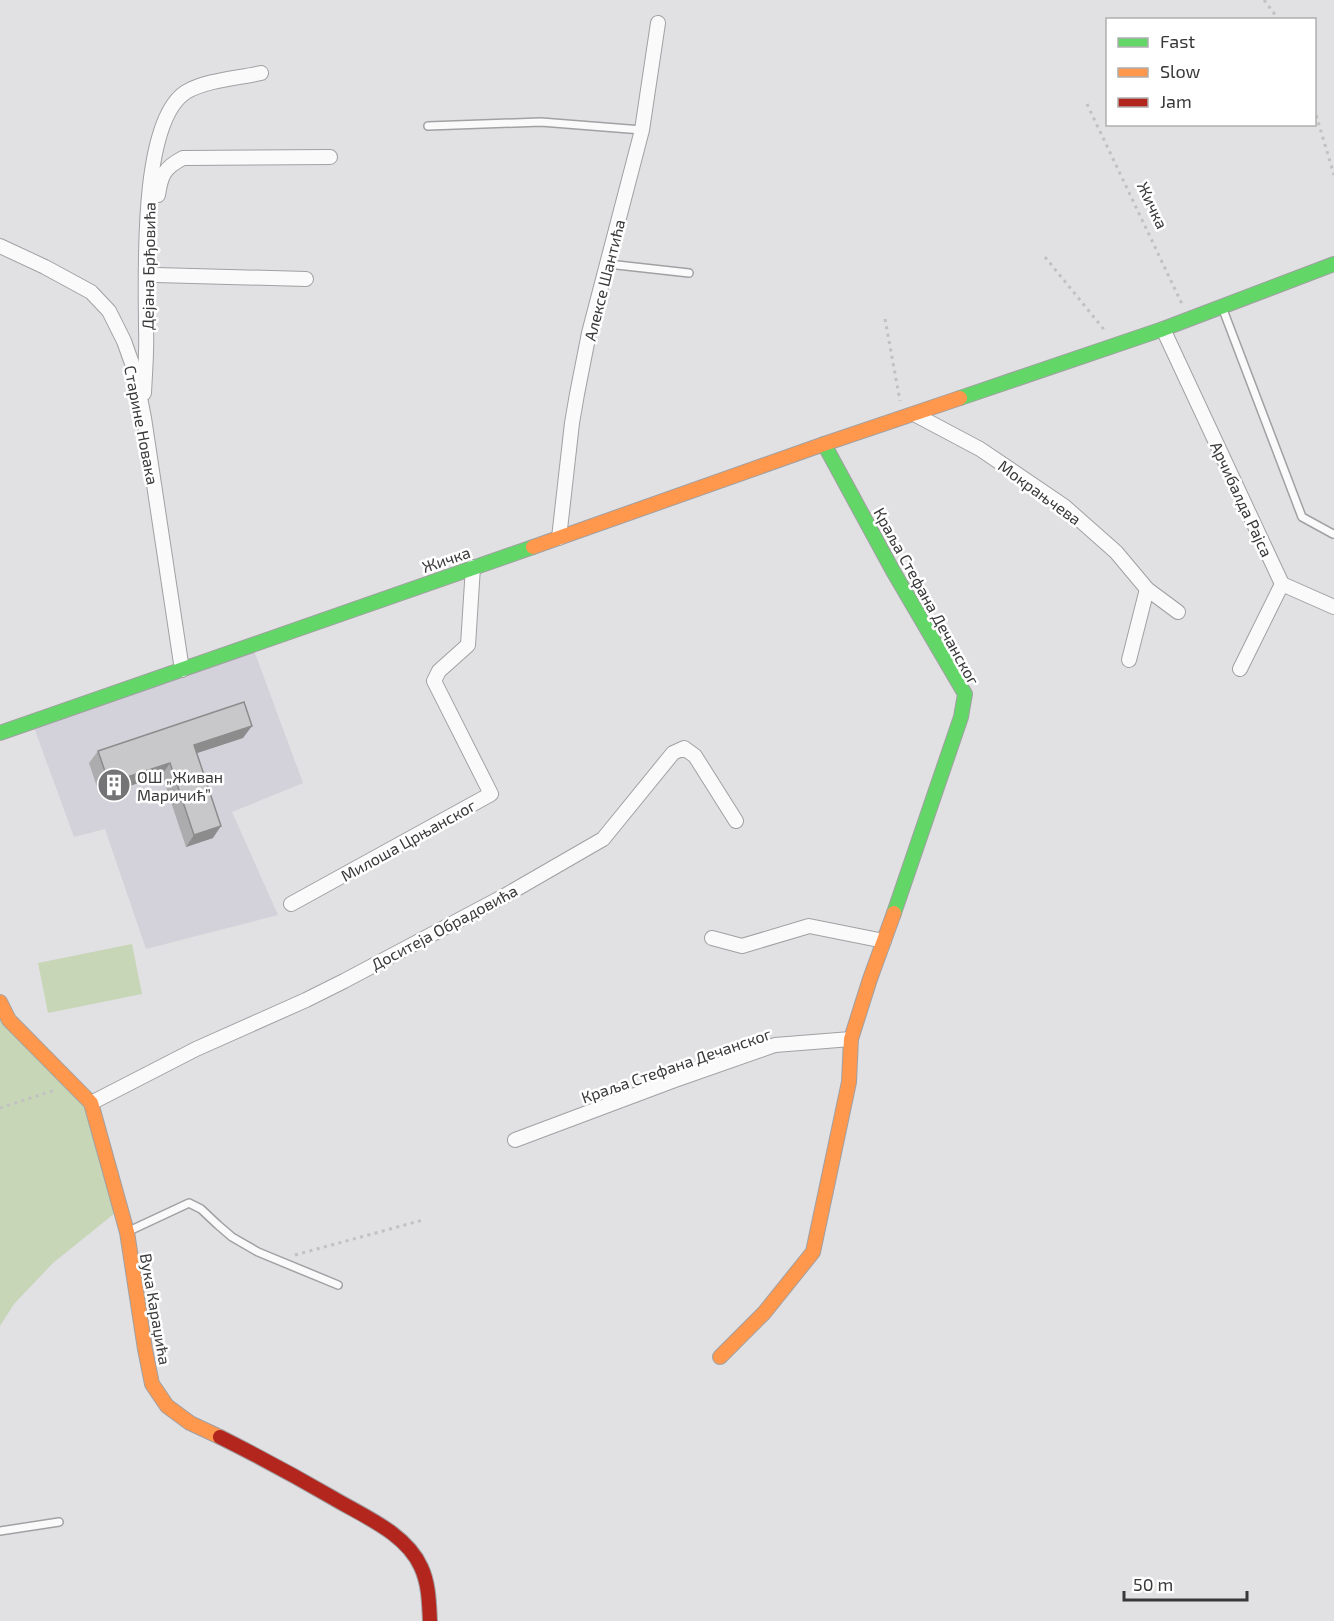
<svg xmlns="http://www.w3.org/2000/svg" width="1334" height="1621" font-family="'Exo 2',sans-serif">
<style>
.built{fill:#d3d2da}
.green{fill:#c7d6b7}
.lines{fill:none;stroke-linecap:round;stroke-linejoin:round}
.lane-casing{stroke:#a1a0a3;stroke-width:10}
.street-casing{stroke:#a1a0a3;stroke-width:16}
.fast-casing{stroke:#a1a0a3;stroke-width:16}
.slow-casing{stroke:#a1a0a3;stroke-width:16}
.jam-casing{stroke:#a1a0a3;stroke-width:16}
.path{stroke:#c1c1c2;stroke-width:3;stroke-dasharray:3 4.5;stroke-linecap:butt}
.lane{stroke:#fafafb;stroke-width:7}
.street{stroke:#fafafb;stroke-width:14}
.fast{stroke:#63d668;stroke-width:14}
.slow{stroke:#ff974d;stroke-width:14}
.jam{stroke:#b3261e;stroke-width:14}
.wall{fill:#acacae}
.shaded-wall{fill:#8c8c8d}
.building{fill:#c8c8ca;stroke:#8c8c8d;stroke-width:1.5}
.labels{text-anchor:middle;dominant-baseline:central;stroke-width:5;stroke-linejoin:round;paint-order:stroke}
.street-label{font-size:16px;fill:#39383a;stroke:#fff}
.poi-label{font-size:16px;fill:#39383a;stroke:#fff;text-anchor:start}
</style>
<rect width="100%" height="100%" fill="#e1e0e3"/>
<polygon class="built" points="252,645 303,783 232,812 278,915 146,949 105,829 74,837 32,722"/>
<g class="green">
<polygon points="132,944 142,994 48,1013 38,963"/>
<polygon points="0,1002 91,1103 120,1209 53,1263 14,1304 0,1326"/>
</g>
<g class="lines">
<defs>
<g id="lane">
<polyline points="428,126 541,122 642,130"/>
<polyline points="608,264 689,273"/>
<polyline points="1222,307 1302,517 1333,534"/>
<polyline points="129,1231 189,1203 201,1209 218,1225 232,1237 258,1252 338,1285"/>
<polyline points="0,1531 59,1522"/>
</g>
<g id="street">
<path d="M158,195C161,175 164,168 183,158L330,157"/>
<polyline points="0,246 45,267 91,292 109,311 124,341 135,372 144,418 182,670"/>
<polyline points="156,275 306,279"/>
<polyline points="1163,329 1282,584 1240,669"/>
<path d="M144,393C145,371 147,350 146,329C146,277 139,122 186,92C206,80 239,78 261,73"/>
<polyline points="914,414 980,449 1064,506 1116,552 1147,589 1178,612"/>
<polyline points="559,538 572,423 577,394 589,333 642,130 658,23"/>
<polyline points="1282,584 1334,607"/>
<polyline points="1129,660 1147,589"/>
<polyline points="291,904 491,794 434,681 439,671 468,645 473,567"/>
<polyline points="712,938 742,946 809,926 884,941"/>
<polyline points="91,1103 196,1049 306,1000 344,981 506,895 603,839 673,753 684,748 695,756 736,821"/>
<polyline points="515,1140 675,1080 775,1045 851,1039"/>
</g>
<g id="fast">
<polyline points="960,398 1163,329 1334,264"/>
<polyline points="824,444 893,571 965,694 961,717 894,913"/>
<polyline points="0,733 533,547"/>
</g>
<g id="slow">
<polyline points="533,547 824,444 960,398"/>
<polyline points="0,1002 9,1020 91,1103 127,1232 145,1349 152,1384 167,1406 190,1423 220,1437"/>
<polyline points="720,1357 764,1313 813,1252 849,1082 851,1039 870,979 894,913"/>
</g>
<path id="jam" d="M220,1437C258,1456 295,1476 333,1498C363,1516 406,1533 421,1567C429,1584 429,1603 430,1621"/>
</defs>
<use href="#lane" class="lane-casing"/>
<use href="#street" class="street-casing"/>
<use href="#fast" class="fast-casing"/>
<use href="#slow" class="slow-casing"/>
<use href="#jam" class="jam-casing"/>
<g class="path">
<polyline points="1264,0 1279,20"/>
<polyline points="1087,104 1182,304"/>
<polyline points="1314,108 1334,175"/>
<polyline points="1045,257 1106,332"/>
<polyline points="885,319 900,401"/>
<polyline points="0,1108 55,1090"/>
<polyline points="295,1255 423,1220"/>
</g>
<use href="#lane" class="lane"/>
<use href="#street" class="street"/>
<use href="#fast" class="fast"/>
<use href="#slow" class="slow"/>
<use href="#jam" class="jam"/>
</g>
<polygon class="wall" points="243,738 197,753 213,838 186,847 162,775 100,796 89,763 98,751"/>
<g class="shaded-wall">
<polygon points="252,726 243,738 185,757 194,745"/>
<polygon points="170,763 162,775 100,796 109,783"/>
<polygon points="221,826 213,838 186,847 194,835"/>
</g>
<polygon class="building" points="244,702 252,726 194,745 221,826 194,835 170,763 109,783 98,751"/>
<defs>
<symbol id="building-disc" viewBox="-11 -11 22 22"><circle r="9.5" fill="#747375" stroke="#fff"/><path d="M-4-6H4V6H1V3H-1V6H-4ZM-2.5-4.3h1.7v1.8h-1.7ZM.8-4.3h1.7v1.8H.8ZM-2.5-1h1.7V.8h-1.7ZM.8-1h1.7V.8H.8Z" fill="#fff"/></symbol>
</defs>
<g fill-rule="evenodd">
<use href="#building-disc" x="95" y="766" width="38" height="38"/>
</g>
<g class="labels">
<g class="street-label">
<text transform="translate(1153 205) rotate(65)">Жичка</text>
<text transform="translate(148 266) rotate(-89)">Дејана Брђовића</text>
<text transform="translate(604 280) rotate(-76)">Алексе Шантића</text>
<text transform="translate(142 425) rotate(79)">Старине Новака</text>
<text transform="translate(1040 492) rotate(36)">Мокрањчева</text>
<text transform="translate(1242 499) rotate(65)">Арчибалда Рајса</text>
<text transform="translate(446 559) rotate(-19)">Жичка</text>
<text transform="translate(927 596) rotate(61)">Краља Стефана Дечанског</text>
<text transform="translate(408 840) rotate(-29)">Милоша Црњанског</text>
<text transform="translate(444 927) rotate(-28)">Доситеја Обрадовића</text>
<text transform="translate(676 1065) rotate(-19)">Краља Стефана Дечанског</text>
<text transform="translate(156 1309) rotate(80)">Вука Караџића</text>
</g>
<g class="poi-label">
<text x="137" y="776">ОШ „Живан<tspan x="137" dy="18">Маричић”</tspan></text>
</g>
</g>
<rect x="1106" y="18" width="210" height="108" fill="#ffffff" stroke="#b0afb0" stroke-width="1.5"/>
<rect x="1118" y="38" width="30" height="9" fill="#63d668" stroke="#b0afb0" stroke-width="1.5"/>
<text x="1160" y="48" font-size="18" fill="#39383a">Fast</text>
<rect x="1118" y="68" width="30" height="9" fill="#ff974d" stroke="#b0afb0" stroke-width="1.5"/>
<text x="1160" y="78" font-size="18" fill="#39383a">Slow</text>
<rect x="1118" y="98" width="30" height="9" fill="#b3261e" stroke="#b0afb0" stroke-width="1.5"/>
<text x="1160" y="108" font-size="18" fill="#39383a">Jam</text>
<path d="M1124 1591v9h123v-9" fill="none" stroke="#39383a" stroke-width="3"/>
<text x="1133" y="1591" font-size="18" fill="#39383a" stroke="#ffffff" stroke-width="4.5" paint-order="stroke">50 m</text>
</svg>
